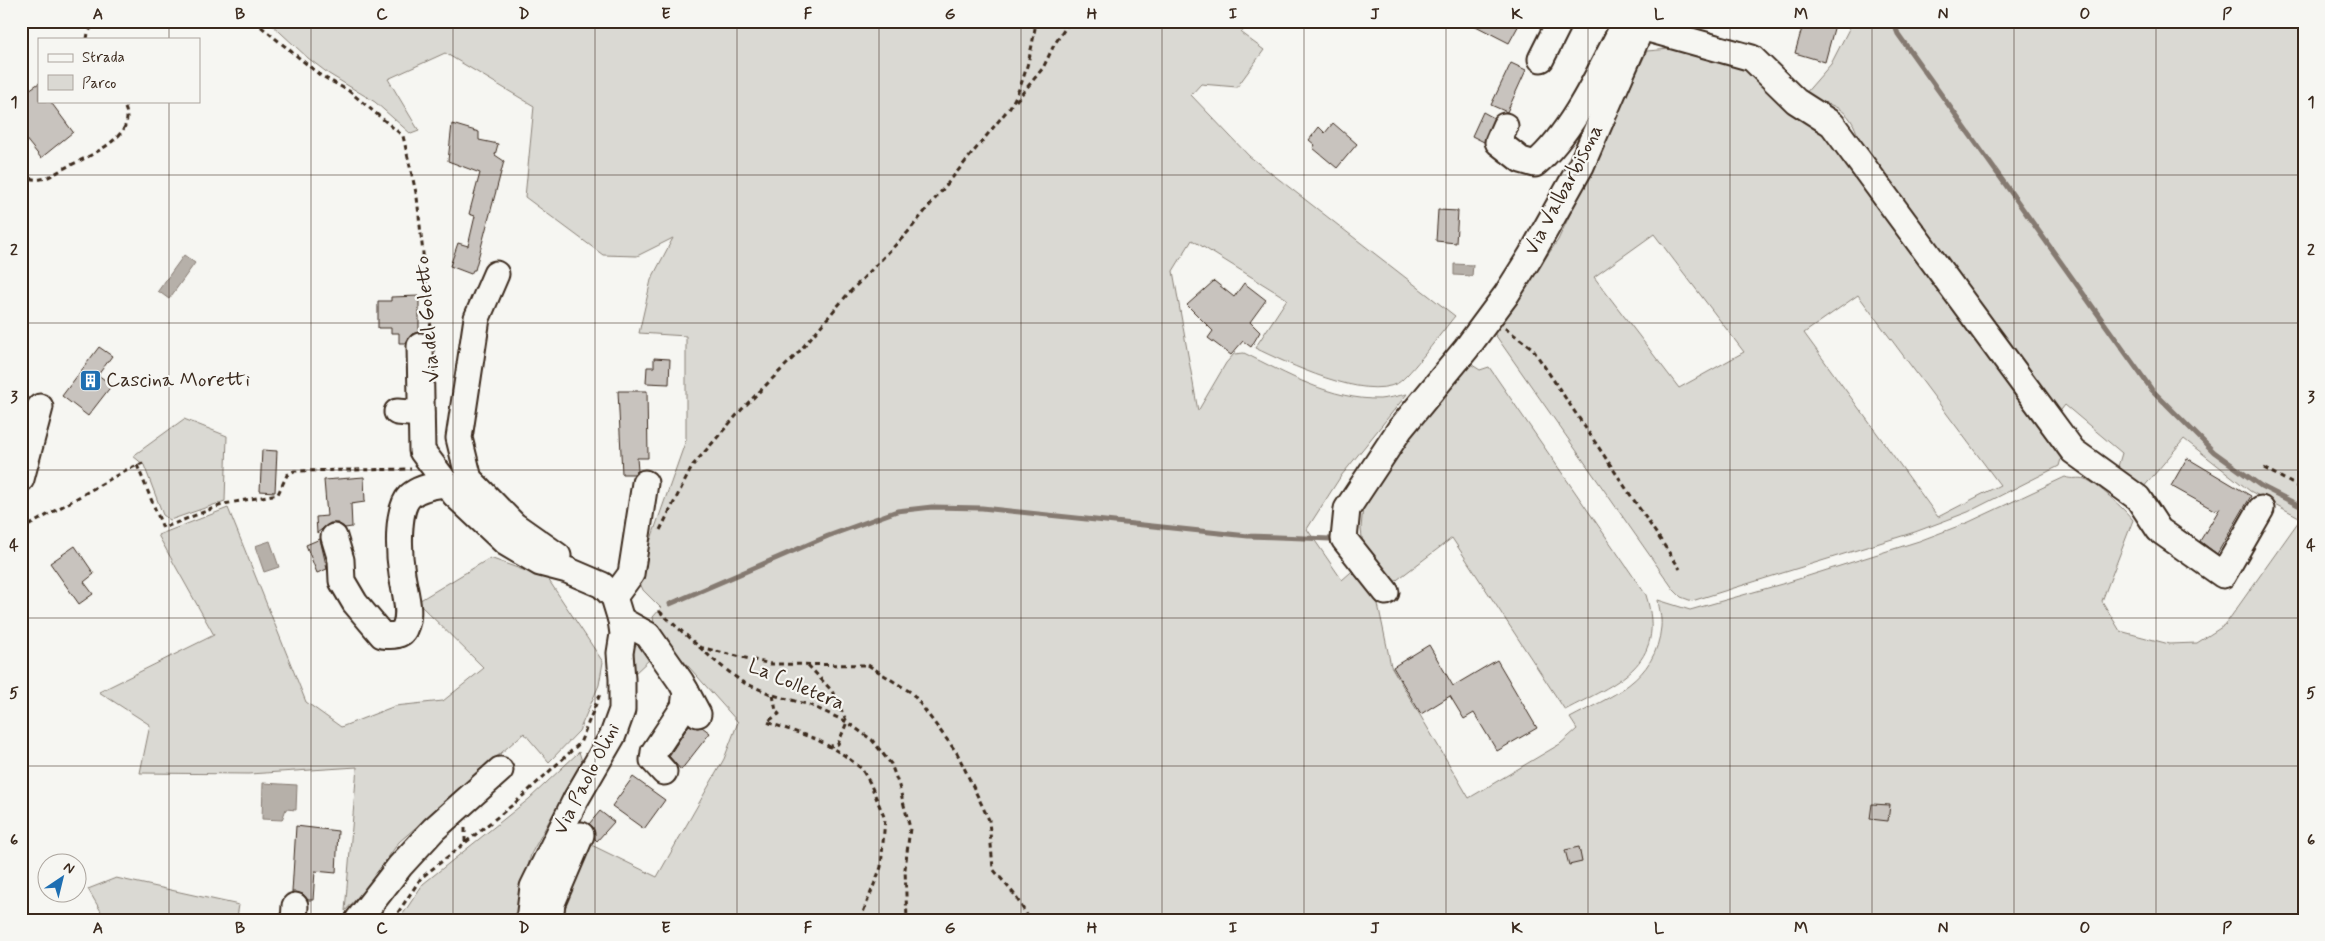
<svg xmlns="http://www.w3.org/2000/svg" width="2325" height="941" font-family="Mynerve,sans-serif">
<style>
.green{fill:#dad9d3;stroke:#8a8278;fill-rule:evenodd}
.water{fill:#b6b0a9;stroke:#857a71}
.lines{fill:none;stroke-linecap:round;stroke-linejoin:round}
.stream{stroke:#857a71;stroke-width:5}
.building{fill:#c8c3be;stroke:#3b2a1e}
.minor-casing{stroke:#3b2a1e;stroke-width:29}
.path{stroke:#3b2a1e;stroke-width:3;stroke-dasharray:5 4;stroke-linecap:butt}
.minor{stroke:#f6f6f2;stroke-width:25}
.grid{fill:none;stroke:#3b2a1e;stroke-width:1;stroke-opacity:0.55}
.labels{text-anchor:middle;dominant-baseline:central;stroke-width:4.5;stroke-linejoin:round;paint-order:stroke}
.street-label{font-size:20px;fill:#3b2a1e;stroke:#f6f6f2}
.poi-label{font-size:20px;fill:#3b2a1e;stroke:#f6f6f2;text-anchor:start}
.neatline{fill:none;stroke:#3b2a1e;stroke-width:2}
.grid-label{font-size:16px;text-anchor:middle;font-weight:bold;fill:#3b2a1e}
</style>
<rect width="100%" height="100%" fill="#f6f6f2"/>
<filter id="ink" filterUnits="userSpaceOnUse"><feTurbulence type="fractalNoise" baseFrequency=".02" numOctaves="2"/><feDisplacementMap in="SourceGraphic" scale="10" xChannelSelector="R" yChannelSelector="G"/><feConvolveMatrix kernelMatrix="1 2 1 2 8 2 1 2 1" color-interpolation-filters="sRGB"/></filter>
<g filter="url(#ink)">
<g class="green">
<path d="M268,21H1250L1241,33L1264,50L1237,87L1201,84L1191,95L1249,156L1455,316C1444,329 1409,377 1398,383C1364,401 1287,363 1255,348L1287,299L1192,240L1173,271L1198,411L1226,363L1234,354L1244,353C1287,374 1331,400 1380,399C1389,398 1398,396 1407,394L1341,476L1307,529L1342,580L1358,566L1374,585L1391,666L1469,798L1560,744L1577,729L1570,718C1611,696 1656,681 1661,627C1662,618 1659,608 1658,600L1690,610L1789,582L1919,541L1969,522L2065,477C2072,480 2078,477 2085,479C2097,483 2125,510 2133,520L2102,601L2120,631L2169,644L2197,643L2225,625L2301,518L2250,491L2184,439L2143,488L2117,470L2122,453L2065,405L2054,419L1859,140C1850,105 1833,107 1804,95L1831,64L1853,21H2293L2304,35V920H542L571,835L657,877L724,759L738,722L655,629L653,617L661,608L643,590L636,574L650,542L686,440V336L639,333L651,280L673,238L637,256L603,255L525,197L534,106L445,53L388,79L419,131L411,134L375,102L329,74L308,58Z"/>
<path d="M1670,49L1709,55L1747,68L1832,139L2061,459L2059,466L1968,512L1915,532L1692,601L1681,597L1674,590L1494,333L1558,240L1647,51ZM1654,234L1744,352L1679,388L1594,277ZM1858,295L2000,485L1938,517L1804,333Z"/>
<path d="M1469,363L1480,370L1489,367L1646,595C1668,666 1616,683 1565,710L1452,538L1389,586L1364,554L1361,529L1364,495L1412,424Z"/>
<polygon points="184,419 227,436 225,501 170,520 163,515 144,465 133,456"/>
<polygon points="228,508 306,702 341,727 395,706 443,701 484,668 417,602 490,558 548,579 603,662 599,685 579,731 549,762 524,733 399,842 367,887 345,911 357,767 249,774 140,773 150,725 99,692 214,635 158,535"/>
<polygon points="636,638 651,658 633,675 633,643"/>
<polygon points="579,752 582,761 531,854 515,920 399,920 423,884 529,799"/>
<polygon points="116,878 239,905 237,917 253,920 106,920 88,889"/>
</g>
<g class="water">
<polygon points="184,255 195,263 169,299 158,291"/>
<polygon points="1454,264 1473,265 1472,276 1454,275"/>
<polygon points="270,541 279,567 264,572 255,546"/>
<polygon points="263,783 297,785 296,810 286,809 282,820 262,819"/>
</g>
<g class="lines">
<g class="stream">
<polyline points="1893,21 1898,34 2152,390 2214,452 2261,486 2304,508"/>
<polyline points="670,604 828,536 897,511 932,507 982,508 1248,536 1331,539"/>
</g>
</g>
<g class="building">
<polygon points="1466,21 1521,21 1509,43"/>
<polygon points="1804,21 1836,21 1825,62 1795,53"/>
<polygon points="1511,63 1526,70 1507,112 1491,105"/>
<polygon points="39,83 39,101 50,101 73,132 41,158 21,133 21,105 25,102 26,92"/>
<polygon points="1483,112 1494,118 1484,142 1472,136"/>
<polygon points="1333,123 1357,144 1337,168 1313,148 1315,145 1309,140 1319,127 1325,133"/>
<polygon points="452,124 479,132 479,140 498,144 495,155 504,161 475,270 473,270 471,274 450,266 458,243 468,246 475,216 469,214 480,173 448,161"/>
<polygon points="1438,210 1458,211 1456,243 1436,241"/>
<polygon points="1214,281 1234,297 1244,283 1266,300 1250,322 1260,332 1251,347 1243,341 1231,355 1208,338 1213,331 1187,305"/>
<polygon points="419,296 419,332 412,334 406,343 399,343 399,333 391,333 391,328 378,328 378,301 391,301 391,297"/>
<polygon points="99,347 112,356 98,375 112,385 88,416 62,396"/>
<polygon points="654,358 670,359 669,384 646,383 647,367 654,367"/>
<polygon points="618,391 647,391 648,458 637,458 638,471 634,474 622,474"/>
<polygon points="262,450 277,451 275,492 260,491"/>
<polygon points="2187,458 2251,496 2217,554 2200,541 2220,508 2214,510 2171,486"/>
<polygon points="364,477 365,502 351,504 352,527 345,528 338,523 330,523 317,533 316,517 327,516 324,480"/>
<polygon points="320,539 327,569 317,573 306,545"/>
<polygon points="75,546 94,574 84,582 93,594 79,604 50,563"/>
<polygon points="1429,645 1453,686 1497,660 1537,728 1497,751 1474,713 1464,719 1450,696 1421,714 1393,667"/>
<polygon points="689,725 697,728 702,727 710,733 681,770 669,756"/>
<polygon points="633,777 665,800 644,829 612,806"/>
<polygon points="1872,804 1890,805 1888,821 1870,819"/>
<polygon points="600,811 614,822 597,841 595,839 593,827 589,824"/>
<polygon points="296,826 338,831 336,873 315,871 313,900 308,900 303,894 292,892"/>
<polygon points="1579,847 1582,862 1569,865 1565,850"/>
</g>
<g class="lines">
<defs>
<g id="minor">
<polyline points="1641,27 1752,58 1796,101 1832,124 2073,451 2138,498 2159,530 2223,575 2261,509"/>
<polyline points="1541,59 1560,21"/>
<path d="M1505,126L1498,142L1521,160L1535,164C1573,132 1600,71 1623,27"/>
<polyline points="496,274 477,318 459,438 469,479 514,525 558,556"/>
<polyline points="420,346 422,451 455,495 506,543 540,563 567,570 602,585 614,597 621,620 623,634 620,653 622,679 622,710 613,735 576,799 533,887 529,920"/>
<polyline points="397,412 421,414"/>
<polyline points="21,479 40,407"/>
<path d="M334,537L341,560L342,581L355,603L382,635C390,636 402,637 405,627C412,612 404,590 402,574C399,556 396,509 410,496C419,488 435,485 446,484"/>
<polyline points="1386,592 1344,539 1347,509 1400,429 1466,349 1506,295 1530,257 1581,166 1644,21"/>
<polyline points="614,597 631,574 645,483"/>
<polyline points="621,620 648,635 681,682 698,714"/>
<polyline points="664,772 653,760 654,752 684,707 686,691"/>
<polyline points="294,920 295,906"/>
<polyline points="358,920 400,866 434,829 500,770"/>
<polyline points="550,920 552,903 581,835"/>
</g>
</defs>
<use href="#minor" class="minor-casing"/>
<g class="path">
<polyline points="254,21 320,75 349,91 403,136 417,197 431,329"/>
<polyline points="87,39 88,33 95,21"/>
<polyline points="1016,101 1043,68 1054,45 1070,21"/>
<path d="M21,177C27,178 35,180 41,179C50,178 60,170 69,166C91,155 145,133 121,101"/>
<polyline points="1505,328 1532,348 1680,569"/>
<polyline points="137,465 163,528 224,504 278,494 287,475 294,471 411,469"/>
<polyline points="2264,468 2304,490"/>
<polyline points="21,530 126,470 143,463"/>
<path d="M660,530L693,465L744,407L798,353L847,295L908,232L1010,107C1025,82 1032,50 1036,21"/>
<polyline points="659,611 715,661 742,682 773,695 810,705 847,722 872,740 891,764 899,786 910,828 905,869 907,920"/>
<polyline points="699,647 771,664 868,665 912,693 957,753 989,820 993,869 1014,894 1030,920"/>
<polyline points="808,665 832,691 847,722 838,744 831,746"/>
<polyline points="773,695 776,711 779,714 767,722 816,739 844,755 861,768 870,783 885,819 881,867 860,920"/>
<polyline points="465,842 465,828"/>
<polyline points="393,920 421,878 515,803 580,743 600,694"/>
</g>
<use href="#minor" class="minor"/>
</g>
</g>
<path class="grid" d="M169,21V39M311,21V920M453,21V920M595,21V920M737,21V920M879,21V920M1021,21V920M1162,21V920M1304,21V920M1446,21V920M1588,21V920M1730,21V920M1872,21V920M2014,21V920M2156,21V920M169,101V920M21,175H2304M21,323H2304M21,470H2304M21,618H2304M21,766H2304"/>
<defs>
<symbol id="building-square" viewBox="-11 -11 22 22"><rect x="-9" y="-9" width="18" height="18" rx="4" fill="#1f6fb2" stroke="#f6f6f2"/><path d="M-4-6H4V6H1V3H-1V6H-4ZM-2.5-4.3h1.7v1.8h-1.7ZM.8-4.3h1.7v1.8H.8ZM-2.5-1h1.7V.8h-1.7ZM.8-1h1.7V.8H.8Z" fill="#fff"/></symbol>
</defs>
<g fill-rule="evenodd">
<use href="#building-square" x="78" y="368" width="25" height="25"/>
</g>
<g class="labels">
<g class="street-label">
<text transform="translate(1564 190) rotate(-62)">Via Valbarbisona</text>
<text transform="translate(428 319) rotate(-95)">Via del Goletto</text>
<text transform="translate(796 685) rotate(23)">La Colletera</text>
<text transform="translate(587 779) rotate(-63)">Via Paolo Olini</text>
</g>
<g class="poi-label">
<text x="106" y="380">Cascina Moretti</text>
</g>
</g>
<rect width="2325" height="941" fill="none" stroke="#f6f6f2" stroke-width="55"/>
<rect x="38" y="38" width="162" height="65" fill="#f6f6f2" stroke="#aba49d"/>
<rect x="48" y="54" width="25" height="8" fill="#f6f6f2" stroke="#aba49d"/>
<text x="82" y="62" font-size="15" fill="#3b2a1e">Strada</text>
<rect x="48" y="75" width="25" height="15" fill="#dad9d3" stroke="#aba49d"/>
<text x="82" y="88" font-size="15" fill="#3b2a1e">Parco</text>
<g transform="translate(62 878) rotate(35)"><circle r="24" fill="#f6f6f2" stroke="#aba49d"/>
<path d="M0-4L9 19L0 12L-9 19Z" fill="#1f6fb2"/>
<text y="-8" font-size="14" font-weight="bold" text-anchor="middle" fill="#3b2a1e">N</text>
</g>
<rect x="28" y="28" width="2270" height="886" class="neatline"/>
<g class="grid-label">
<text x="98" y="19">A</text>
<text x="240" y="19">B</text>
<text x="382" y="19">C</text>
<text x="524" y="19">D</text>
<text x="666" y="19">E</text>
<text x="808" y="19">F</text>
<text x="950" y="19">G</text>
<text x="1092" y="19">H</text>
<text x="1233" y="19">I</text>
<text x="1375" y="19">J</text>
<text x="1517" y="19">K</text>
<text x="1659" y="19">L</text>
<text x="1801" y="19">M</text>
<text x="1943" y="19">N</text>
<text x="2085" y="19">O</text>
<text x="2227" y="19">P</text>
<text x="14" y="107">1</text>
<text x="2311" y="107">1</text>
<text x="14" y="255">2</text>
<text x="2311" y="255">2</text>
<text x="14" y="402">3</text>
<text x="2311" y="402">3</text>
<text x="14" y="550">4</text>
<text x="2311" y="550">4</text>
<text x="14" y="698">5</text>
<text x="2311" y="698">5</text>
<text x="14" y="845">6</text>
<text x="2311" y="845">6</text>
<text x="98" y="933">A</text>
<text x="240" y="933">B</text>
<text x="382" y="933">C</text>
<text x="524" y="933">D</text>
<text x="666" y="933">E</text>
<text x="808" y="933">F</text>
<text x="950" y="933">G</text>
<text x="1092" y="933">H</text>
<text x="1233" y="933">I</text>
<text x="1375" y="933">J</text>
<text x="1517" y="933">K</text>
<text x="1659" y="933">L</text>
<text x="1801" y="933">M</text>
<text x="1943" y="933">N</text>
<text x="2085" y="933">O</text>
<text x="2227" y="933">P</text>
</g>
</svg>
